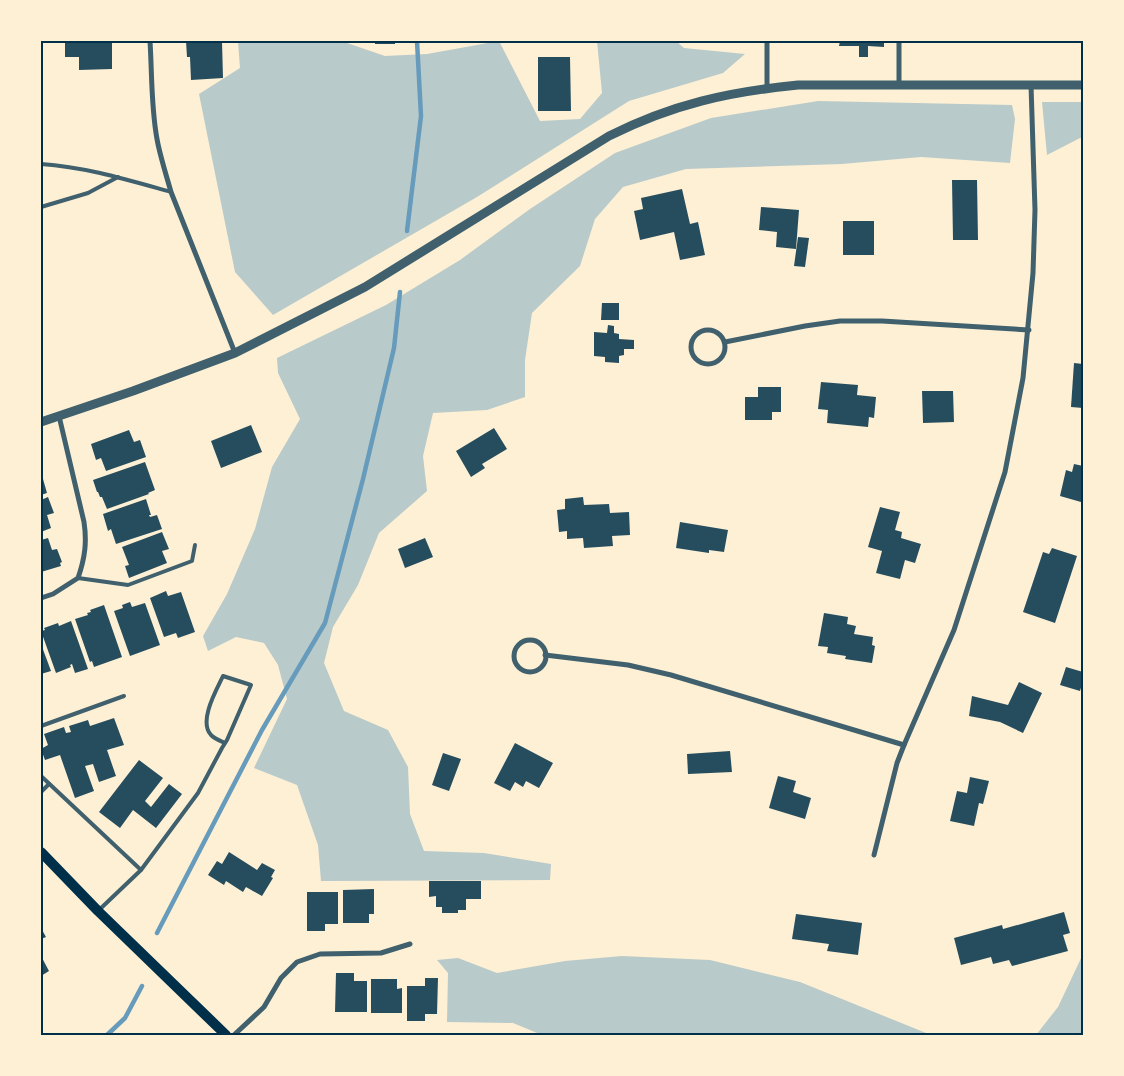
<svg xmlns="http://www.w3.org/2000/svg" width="1124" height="1076" font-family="Cabin,sans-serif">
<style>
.green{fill:#b9caca}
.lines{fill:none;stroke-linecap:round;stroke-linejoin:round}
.stream{stroke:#669bbc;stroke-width:4.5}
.building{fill:#264d5e}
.service{stroke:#3f606c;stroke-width:4}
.minor{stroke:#3f606c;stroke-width:5}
.tertiary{stroke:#3f606c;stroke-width:9}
.secondary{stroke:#003049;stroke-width:10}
.neatline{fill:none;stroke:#003049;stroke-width:2}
</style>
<rect width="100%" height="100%" fill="#fdf0d5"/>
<g class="green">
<polygon points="238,41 347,41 347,43 385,56 427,54 499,41 540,121 580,119 602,93 597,41 676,41 684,48 745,54 723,73 629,101 477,197 273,315 235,272 199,94 240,68"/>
<polygon points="818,101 1012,105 1015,119 1010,163 921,157 842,164 686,169 623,187 595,219 580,266 532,313 525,360 525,397 487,410 433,413 423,456 427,491 379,533 358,585 333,627 324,663 344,711 388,730 408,767 410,814 424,851 484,853 551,864 550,880 321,881 318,845 297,785 254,768 287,699 278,665 264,643 236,637 208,651 203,636 227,594 255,529 272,467 300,419 278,373 277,358 386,305 460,260 530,209 615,153 711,118"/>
<polygon points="1042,102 1083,102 1083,139 1080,138 1047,155"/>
<polygon points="1083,954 1083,1035 1036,1035 1058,1007"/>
<polygon points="622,956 710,960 800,982 931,1035 542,1035 513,1023 447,1022 448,973 437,960 458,958 497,973 565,961"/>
</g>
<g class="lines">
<g class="stream">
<polyline points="407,231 421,116 417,41"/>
<polyline points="157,933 262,730 325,623 363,479 394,348 400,292"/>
<polyline points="107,1035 125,1018 142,986"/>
</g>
</g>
<g class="building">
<polygon points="65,41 112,41 112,69 79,70 79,57 65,57"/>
<polygon points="186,41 222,42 223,78 191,80 190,57 187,57"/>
<rect x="375" y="41" width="20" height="3"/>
<polygon points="840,41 884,41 884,47 868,46 868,57 859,57 859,46 839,46"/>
<polygon points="538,57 570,57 571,111 538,111"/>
<polygon points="952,180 977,180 978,240 953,240"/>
<polygon points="682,189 690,224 698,222 705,255 680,260 674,232 640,240 634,211 643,209 641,198"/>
<polygon points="761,207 799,210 796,249 776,247 777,232 759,230"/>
<rect x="843" y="221" width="31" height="34"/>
<polygon points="798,237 809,238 805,267 794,266"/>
<polygon points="602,303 619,303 619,320 601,320"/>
<polygon points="608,325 614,326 614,333 619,334 619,339 634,340 634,349 624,349 624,355 619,356 619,363 605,362 605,357 594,356 594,332 607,333"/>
<polygon points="1074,363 1083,364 1083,408 1071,407"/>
<polygon points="821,382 858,385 857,395 876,397 874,418 869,417 868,427 827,423 828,410 818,409"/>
<polygon points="758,387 781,387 781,412 772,412 772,420 745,420 745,397 758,397"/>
<polygon points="922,391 953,391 954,422 923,423"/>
<polygon points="251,425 262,452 221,468 211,441"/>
<polygon points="494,428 507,449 482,464 485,468 471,477 456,451"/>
<polygon points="129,430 134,442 140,440 146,457 106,471 101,458 96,460 91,444"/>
<polygon points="145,462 155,490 148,493 149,494 107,509 102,497 100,497 98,492 97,492 93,480"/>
<polygon points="1074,464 1083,466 1083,496 1081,502 1060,496 1066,470 1072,472"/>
<polygon points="41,472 47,493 41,495"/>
<polygon points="48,497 54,513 47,515 51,528 41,532 41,500"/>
<polygon points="583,497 584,505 609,504 610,513 629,512 630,535 612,536 613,546 584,548 583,538 567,539 567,531 559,532 557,510 565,509 565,499"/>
<polygon points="146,499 151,515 149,515 150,517 157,515 162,529 116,544 111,529 108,531 103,514"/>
<polygon points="880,507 900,512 895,530 902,532 901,538 921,544 915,563 905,560 900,579 876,573 882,551 868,547"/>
<polygon points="680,522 728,530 724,552 709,550 709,553 676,548"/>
<polygon points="162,532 169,549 162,551 167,563 129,578 125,566 129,565 122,547"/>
<polygon points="48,538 52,550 57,549 62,562 60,563 61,566 41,572 41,540"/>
<polygon points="425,538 433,557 405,568 398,549"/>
<polygon points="1052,548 1077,556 1055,623 1023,612 1043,552 1049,554"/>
<polygon points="166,591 168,596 181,592 195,632 178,638 176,633 164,637 150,598"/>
<polygon points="130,602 132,607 145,603 160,645 130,656 114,611 123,608 122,605"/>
<polygon points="104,605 122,657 94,667 92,661 90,662 75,619 88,615 87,613 91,612 90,610"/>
<polygon points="824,613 848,617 847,624 856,626 854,634 873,637 872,645 875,646 872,663 845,659 846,656 827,653 828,647 818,646"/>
<polygon points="71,621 88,669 75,673 72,664 70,665 71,667 56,673 41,631 45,630 44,628 58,623 59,626"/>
<polygon points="41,644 51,671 41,674"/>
<polygon points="1066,667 1083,672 1083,681 1080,691 1060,685"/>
<polygon points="1019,682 1042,693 1023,733 1000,722 969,716 972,696 1008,705"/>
<polygon points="114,718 124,745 107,750 116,776 99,782 93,764 85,766 94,791 75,798 60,755 45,760 41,749 48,745 44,734 64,727 66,733 71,732 69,726 88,720 90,726"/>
<polygon points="515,743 553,763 539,788 526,781 523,787 515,782 510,791 494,783"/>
<polygon points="730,751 732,772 688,774 687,754"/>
<polygon points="443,753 461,759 449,791 432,785"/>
<polygon points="139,760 163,778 145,801 151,807 169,784 182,794 156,828 133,810 120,828 99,812"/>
<polygon points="778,776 796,781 793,792 811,798 805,819 769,808"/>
<polygon points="970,777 989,781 983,804 979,803 974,826 950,821 957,791 967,793"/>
<polygon points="229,852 257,870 262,863 275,870 271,877 273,878 262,896 246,887 243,892 226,881 224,885 208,875 217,861 222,864"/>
<polygon points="429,881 481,881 481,899 466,899 466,910 458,910 458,913 442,913 442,907 436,907 436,896 429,897"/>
<polygon points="374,889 374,914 369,914 369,923 343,923 343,890"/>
<polygon points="307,892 338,892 338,924 325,924 325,931 307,931"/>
<polygon points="1064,912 1070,933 1063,935 1068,951 1012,966 1009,960 993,964 991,957 961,965 954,938 1002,925 1003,929"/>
<polygon points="796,914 862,923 858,955 827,951 829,944 792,939"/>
<polygon points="41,928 46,937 41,939"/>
<polygon points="41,956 49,971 41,976"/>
<polygon points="336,973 354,973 354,981 367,981 367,1012 335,1012"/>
<polygon points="425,978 438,978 437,1014 425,1014 425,1021 407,1021 407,986 425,986"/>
<polygon points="371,979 397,979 397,989 402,988 402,1013 371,1013"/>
</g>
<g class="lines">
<g class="service">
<path d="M41,164C86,167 128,180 171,192"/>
<polyline points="41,207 88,193 118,177"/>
<polyline points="78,578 128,585 192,561 195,545"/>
<polyline points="41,726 124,696"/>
<polyline points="41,776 141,870"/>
<polyline points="41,792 48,785"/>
<path d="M99,910L141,870L198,793L222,748L227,740L251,685L223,676C217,689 198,721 211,735C215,739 221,741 225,743"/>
</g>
<g class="minor">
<path d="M150,41C152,73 151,107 157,139C160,156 166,174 171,192L235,353"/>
<polyline points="899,41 899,85"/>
<polyline points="767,88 767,41"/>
<circle cx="708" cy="347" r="17"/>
<polyline points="725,342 805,326 840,321 882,321 1029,330"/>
<path d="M41,598L53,594L78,578C85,558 87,542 84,522L59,416"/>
<circle cx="530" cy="656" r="16"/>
<polyline points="545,655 628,665 671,675 904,745"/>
<polyline points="874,855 897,763 904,745 954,630 1005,472 1023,378 1033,273 1035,210 1031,85"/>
<polyline points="234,1035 264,1007 281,978 297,962 320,954 381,953 410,944"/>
</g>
<path class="tertiary" d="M41,422L133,391L235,353L365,287L609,136C673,104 728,92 798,85H1083"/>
<polyline class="secondary" points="41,852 98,911 226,1035"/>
</g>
<rect width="1124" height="1076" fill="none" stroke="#fdf0d5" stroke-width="85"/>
<rect x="42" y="42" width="1040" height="992" class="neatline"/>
</svg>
